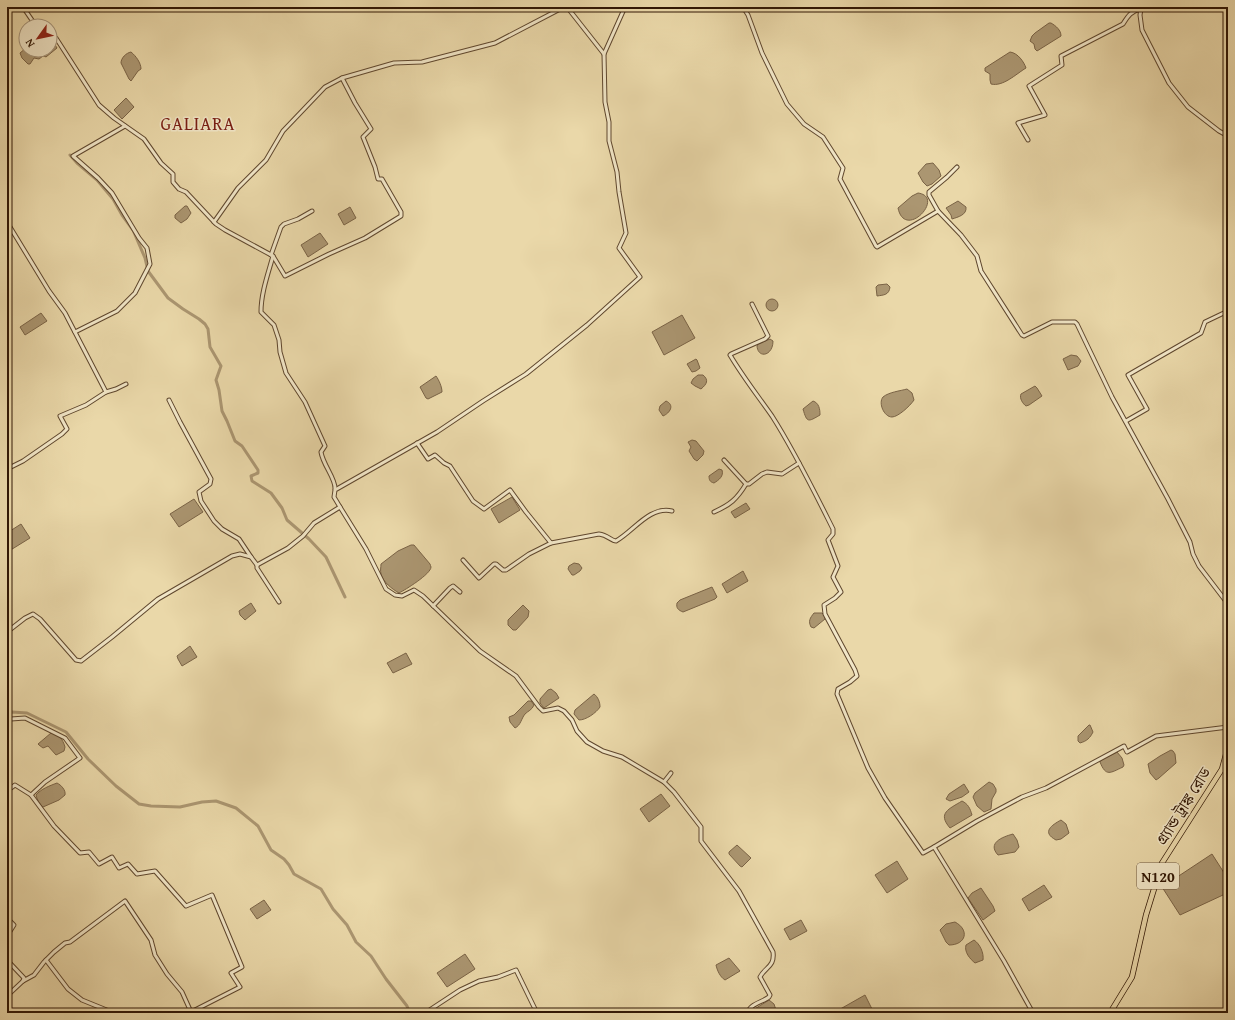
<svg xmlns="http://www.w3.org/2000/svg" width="1235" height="1020" font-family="'Gentium Book Plus','Noto Serif Bengali',serif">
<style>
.water{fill:#ab9671;stroke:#7a6346}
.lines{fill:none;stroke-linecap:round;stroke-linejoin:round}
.canal{stroke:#ab9671;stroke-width:3}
.minor-casing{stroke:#5f472e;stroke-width:5}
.highway-casing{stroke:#311705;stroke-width:6}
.minor{stroke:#f1e6c7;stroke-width:3}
.highway{stroke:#ead8a9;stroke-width:4.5}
.labels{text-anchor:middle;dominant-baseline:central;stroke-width:3;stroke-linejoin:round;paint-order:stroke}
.shield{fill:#f1e6c7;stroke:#6b553f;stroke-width:1}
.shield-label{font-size:15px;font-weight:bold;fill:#311705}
.street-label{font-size:16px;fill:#311705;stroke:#f1e6c7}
.quarter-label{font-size:18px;letter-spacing:1px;fill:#7a1f14;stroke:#f1e6c7}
</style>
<rect width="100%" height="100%" fill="#ead8a9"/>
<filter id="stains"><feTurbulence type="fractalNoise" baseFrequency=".005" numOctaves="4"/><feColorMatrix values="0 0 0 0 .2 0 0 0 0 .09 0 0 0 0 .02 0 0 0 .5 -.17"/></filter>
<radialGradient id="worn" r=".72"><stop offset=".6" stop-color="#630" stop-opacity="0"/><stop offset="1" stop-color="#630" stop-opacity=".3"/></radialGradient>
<g class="water">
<path d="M1049,23H1051C1056,26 1061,30 1061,36L1037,51L1035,49L1034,44L1030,41L1032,36L1035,33Z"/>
<path d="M50,37L57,48L46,57C43,55 42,57 39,59L34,58L30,64H28L22,58L20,53L26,48V50H50Z"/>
<path d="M131,52C136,56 141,63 141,69L138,71L131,81L129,79L121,63C121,58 126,53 131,52Z"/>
<path d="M1010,52C1018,53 1024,62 1026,68C1016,74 1003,87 991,84L990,80V74L985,71V68Z"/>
<polygon points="126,98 134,107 122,119 114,110"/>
<polygon points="933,163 939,170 941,176 932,184 927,186 923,182 918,173 926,164"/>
<path d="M918,193C946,197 905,241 898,208L912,196Z"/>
<path d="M958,201L966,207C967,215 958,217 952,219L951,215L946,208Z"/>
<polygon points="185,206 187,206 191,213 187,219 181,223 175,218 175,215"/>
<polygon points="350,207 356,218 344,225 338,214"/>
<polygon points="320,233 328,244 308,257 301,245"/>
<path d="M887,284L890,287C889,295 884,295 877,296L876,287L878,285Z"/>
<circle cx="772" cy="305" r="6"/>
<polygon points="41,313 47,321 25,335 20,327"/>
<polygon points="682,315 695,338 664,355 652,332"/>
<path d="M770,339L773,341C773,356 758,359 757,346L758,344Z"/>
<polygon points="1071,355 1077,356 1081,361 1078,366 1068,370 1063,359"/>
<polygon points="696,359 697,360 700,368 696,371 692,372 687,364"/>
<path d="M698,375H703C709,380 707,384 701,389L695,386L691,383L693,379Z"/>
<path d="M436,376C439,380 442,387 442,392L428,399L426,398L420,387Z"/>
<path d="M1035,386L1037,388L1042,396L1029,405L1026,406C1023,404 1019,398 1021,394Z"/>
<path d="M907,389L912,393L914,400C910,406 898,417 892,417C884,417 878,403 883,397C889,392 900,391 907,389Z"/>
<path d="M666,401C675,405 670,413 663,416L659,410L660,406Z"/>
<path d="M813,401C819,403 820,409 820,415C808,422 807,423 803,409Z"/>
<polygon points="692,440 696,441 704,451 703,455 697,461 694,459 689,451 691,447 688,442"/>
<path d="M719,469L722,470C724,476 719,480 714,483C710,482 709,480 709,476Z"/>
<polygon points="512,497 520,510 499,523 491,509"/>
<polygon points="194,499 203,512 179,527 170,514"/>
<polygon points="746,503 750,509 735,518 731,512"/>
<polygon points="21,524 30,538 9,551 7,547 7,533"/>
<path d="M411,545H414L430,564C430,565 431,566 431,567C431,574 405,590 399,593C392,589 383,582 381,574C380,571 381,567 381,564L398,551Z"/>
<polygon points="574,563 579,564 582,568 580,571 574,575 572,575 568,569 569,566"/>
<polygon points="743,571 748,581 727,593 722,584"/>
<path d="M712,587L717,597L715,599L683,612C678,610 676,608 677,603L680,600Z"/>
<polygon points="251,603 256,611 245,620 240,615 239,611"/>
<polygon points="523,605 529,611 528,617 516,630 513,630 508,625 508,620"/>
<path d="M814,613H822L825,616V619L814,628L811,627C808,621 810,618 814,613Z"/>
<polygon points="190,646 197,657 182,666 178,659 177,656"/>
<polygon points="406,653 412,664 393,673 387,663"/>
<polygon points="551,689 556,693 559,698 544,708 540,703 540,699 548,690"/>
<path d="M594,694C598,697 600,702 600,707C596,713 586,720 579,720L574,714L575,710Z"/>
<path d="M528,701H531L534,705C532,710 528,711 525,714C521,719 521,725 515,728L510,722L509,717L514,715Z"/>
<path d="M1089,725H1090L1093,732C1090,738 1087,741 1080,743L1078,741V736Z"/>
<path d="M51,733C58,734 63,739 65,747L64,751L56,755L48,746L43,748L39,745L38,744Z"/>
<polygon points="1171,750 1173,751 1175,754 1176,763 1159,778 1156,780 1150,773 1148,764 1160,756"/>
<path d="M1117,752L1122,758L1124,765L1123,767C1110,773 1106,777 1100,762L1101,760Z"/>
<polygon points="989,782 993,784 996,789 996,792 992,799 991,809 984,812 977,806 973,797 975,793"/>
<path d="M57,783C61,785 66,790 65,795L59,800L43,807C39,804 37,799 36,795C41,789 49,786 57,783Z"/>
<polygon points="964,784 969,792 962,797 950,801 946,799 949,794"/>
<polygon points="661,794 670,806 649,822 640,809"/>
<path d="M962,801C968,804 970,808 972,815L950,828C937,813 949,809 962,801Z"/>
<path d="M1061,820L1066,824L1069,833L1061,839L1056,840C1041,832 1052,825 1061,820Z"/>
<path d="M1013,834L1017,840L1019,847L1015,852L998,855C987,843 1002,837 1013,834Z"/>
<polygon points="737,845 751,858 742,867 740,866 729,854 729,852"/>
<polygon points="1212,854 1228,879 1228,892 1223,895 1180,915 1162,887"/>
<polygon points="897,861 908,879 887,893 875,875"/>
<polygon points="1044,885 1052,897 1029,911 1022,899"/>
<polygon points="981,888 993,906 995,911 983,920 968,898 972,893"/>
<polygon points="264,900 271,910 257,919 250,909"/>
<polygon points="801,920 807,931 790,940 784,929"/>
<path d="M955,922C970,930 966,945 949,945L946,942L940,930L946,924Z"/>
<path d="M974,940C980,944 984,953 983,960L975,963C970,959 964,952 966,945Z"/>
<polygon points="465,954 475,969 447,987 437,973"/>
<path d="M729,958L740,971L725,980C720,977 717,970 716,965Z"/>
<polygon points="865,995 873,1011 870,1013 835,1013 835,1012"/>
<polygon points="769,1000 774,1004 777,1013 751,1013 753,1010"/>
</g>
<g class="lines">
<g class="canal">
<polyline points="70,155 77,163 97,180 113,199 122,215 133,230 145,258 148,271 168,298 183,309 199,319 205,324 208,329 210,347 221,366 216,380 219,390 222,411 227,421 235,441 242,446 258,470 258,473 251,476 252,481 271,493 282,508 287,520 309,539 326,557 345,597"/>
<polyline points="7,715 12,712 27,713 66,732 88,759 116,786 139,804 151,806 180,807 202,802 216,801 236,808 258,826 271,850 284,859 289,865 294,874 321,889 333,909 347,925 356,942 371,956 386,979 407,1006 410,1013"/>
</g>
<defs>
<g id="minor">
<polyline points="23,7 36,26"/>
<polyline points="743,7 748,15 762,53 787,104 804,124 823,137 843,168 840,179 876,246 877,247 938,211"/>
<polyline points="1144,7 1141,9 1140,15 1142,30 1169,83 1188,107 1219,131 1228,136"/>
<polyline points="1154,7 1158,9 1161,7"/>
<polyline points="50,36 56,38 99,105 114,118 144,139 161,163 173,174 173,182 179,189 186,192 216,224 225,230 273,256 285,276 329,254 365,238 401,216 401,212 382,179 378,179 375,167 363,137 371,129 355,103 342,78"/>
<polyline points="604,54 625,7"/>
<path d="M1028,140L1018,123L1045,115L1029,86L1062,65L1061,56L1123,24C1128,16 1131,11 1141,9"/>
<polyline points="957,167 947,177 929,192 929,195 938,211 961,235 977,256 981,271 1022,335 1024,336 1052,322 1075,322 1077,324 1112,397 1168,499 1190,542 1193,554 1199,566 1228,604"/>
<polyline points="7,222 49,291 65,313 106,392 86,405 60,416 67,429 62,434 23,461 7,469"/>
<polyline points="214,222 238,188 266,160 283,131 325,87 342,78 394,63 422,62 495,43 564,7"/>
<polyline points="271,255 281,227 284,224 298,219 312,211"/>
<path d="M273,256C268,274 261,293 261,312L274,325L279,340L280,352L286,373L305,402L325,446L321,452C323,465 336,479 335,489"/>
<path d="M752,304L768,336L765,339L731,354L730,355C743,377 758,396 772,416C795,452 814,491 833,529V534L828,540L838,566L833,577L841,592L835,598L824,605L825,614L855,670L857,676L850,682L838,689L837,694L868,768L885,798L923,853L934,847L1004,961L1033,1013"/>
<polyline points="75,332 117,311 135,293 150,264 147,248 139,238 112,193 98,178 73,156 125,126"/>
<polyline points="106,392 116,389 126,384"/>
<polyline points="169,400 180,422 211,479 210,484 199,492 201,501 214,521 222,529 239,539 251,557"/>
<polyline points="1126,421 1147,409 1128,375 1201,333 1205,322 1228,311"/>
<path d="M417,443L428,459L435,455L444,463L450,466L473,501L484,509L510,490L526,512L551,543L599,534C608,535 611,541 616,541C634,531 649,506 672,511"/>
<polyline points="724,460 746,484 749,484 762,474 767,472 782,474 799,463"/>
<polyline points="340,507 334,497 335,490 437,432 483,401 526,374 587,325 640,277 619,248 626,233 619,192 617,172 609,141 609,122 605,102 604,54 567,7"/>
<path d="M714,512C730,505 737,499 746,484"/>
<polyline points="463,560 479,578 494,564 496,564 503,570 506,570 529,554 551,543"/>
<polyline points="257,565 257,568 279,602"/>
<polyline points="433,606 450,588 453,586 460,592"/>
<path d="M7,632L25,618L33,614L40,619L76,660L81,661L112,637L158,599L232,556L240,554L251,557L257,565L288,548L303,536L314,523L340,507L366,549L386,589L395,595L402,596L414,590L423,596L480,651L516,676L539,707L543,711L558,708L564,711L572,720L577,731L587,742L603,751L622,757L664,782L674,792L701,827V841L739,891L773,952C775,967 765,967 760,977L770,995L769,997C763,1002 749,1004 748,1013"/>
<polyline points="7,721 11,719 25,718 65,738 80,758 45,782 31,795 15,785 7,791"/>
<polyline points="664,782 671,773"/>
<polyline points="934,847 977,821 1022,797 1046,788 1124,746 1127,752 1156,736 1228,727"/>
<polyline points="7,918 14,925 7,936"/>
<polyline points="7,960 24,978 23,981 7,996"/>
<polyline points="46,960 68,989 82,1000 114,1013"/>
<polyline points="23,981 34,975 44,962 54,952 65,943 70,942 125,901 151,940 155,955 167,974 182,992 191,1012 240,987 231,973 242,967 212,895 186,906 155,871 137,874 128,864 119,868 112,857 99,864 89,852 80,853 54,826 31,795"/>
<polyline points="425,1013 460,990 479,981 498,977 516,970 537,1013"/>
</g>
<polyline id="highway" points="1110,1013 1132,977 1146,915 1162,863 1222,769 1228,747"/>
</defs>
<use href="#minor" class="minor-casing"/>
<use href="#highway" class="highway-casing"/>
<use href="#minor" class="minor"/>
<use href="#highway" class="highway"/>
</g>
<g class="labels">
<rect class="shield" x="1137" y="863" width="42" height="26" rx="3"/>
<g class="shield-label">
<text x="1158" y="876">N120</text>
</g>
<g class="street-label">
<text transform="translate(1183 806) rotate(-58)">গ্র্যান্ড ট্রাঙ্ক রোড</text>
</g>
<g class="quarter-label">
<text x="198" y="123">GALIARA</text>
</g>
</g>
<rect width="1235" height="1020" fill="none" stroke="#ead8a9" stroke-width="24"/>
<rect x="8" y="8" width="1219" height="1004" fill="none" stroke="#311705" stroke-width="2"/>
<rect x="12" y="12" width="1211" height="996" fill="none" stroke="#311705"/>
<g transform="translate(38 38) rotate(237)"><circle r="19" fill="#f1e6c7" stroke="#a49379"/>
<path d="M0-3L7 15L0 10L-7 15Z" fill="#8f2418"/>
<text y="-6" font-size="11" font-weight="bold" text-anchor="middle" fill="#311705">N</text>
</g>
<rect width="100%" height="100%" filter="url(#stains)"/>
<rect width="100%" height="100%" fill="url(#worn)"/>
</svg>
